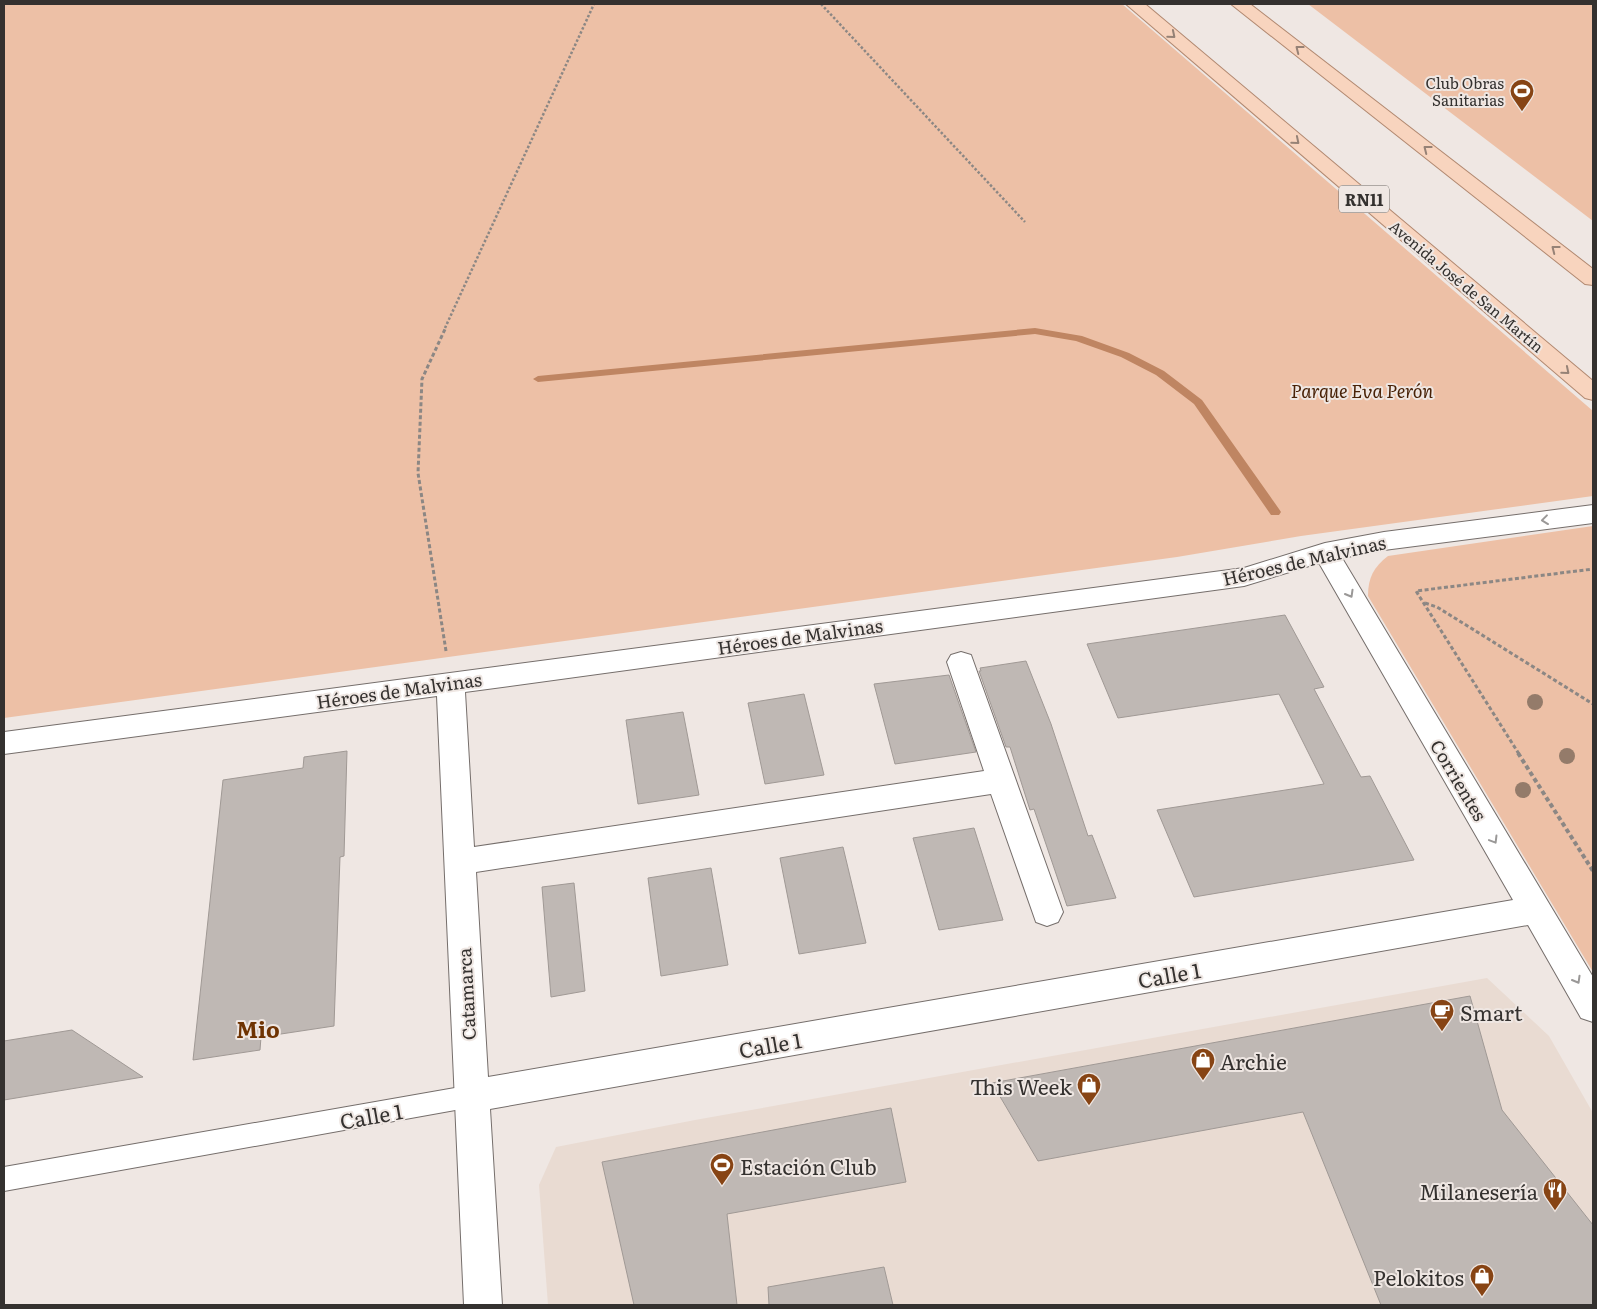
<svg xmlns="http://www.w3.org/2000/svg" width="1597" height="1309" font-family="Literata,serif">
<style>
.built{fill:#e9dbd2}
.green{fill:#edc0a6}
.lines{fill:none;stroke-linecap:round;stroke-linejoin:round}
.stream{fill:#bf8562;fill-rule:evenodd}
.building{fill:#bfb8b4;stroke:#a09995}
.service-casing{stroke:#756e6b;stroke-width:2}
.minor-casing{stroke:#756e6b;stroke-width:2}
.primary-casing{stroke:#b18870;stroke-width:2}
.path-far2{stroke:#8c8784;stroke-width:2.5;stroke-dasharray:2.5 2;stroke-linecap:butt}
.path-far1{stroke:#8c8784;stroke-width:3;stroke-dasharray:4 2.5;stroke-linecap:butt}
.path{stroke:#8c8784;stroke-width:4;stroke-dasharray:4.5 3;stroke-linecap:butt}
.service{fill:#fff;fill-rule:evenodd}
.minor{fill:#fff;fill-rule:evenodd}
.primary{fill:#f8d4be;fill-rule:evenodd}
.tree{fill:#947b6a}
.oneway{stroke:#968276}
.oneway2{stroke:#9a9897}
.labels{text-anchor:middle;dominant-baseline:central;stroke-width:4;stroke-linejoin:round;paint-order:stroke}
.far-poi-label{font-size:15px;fill:#34312f;stroke:#efe7e3;text-anchor:end}
.far-street-label{font-size:15px;fill:#34312f;stroke:#efe7e3}
.shield{fill:#efe7e3;stroke:#6c6865;stroke-width:1}
.shield-label{font-size:16px;font-weight:bold;fill:#34312f}
.park-label{font-size:18px;font-style:italic;fill:#492207;stroke:#efe7e3}
.street-label{font-size:18px;fill:#34312f;stroke:#efe7e3}
.near-street-label{font-size:21px;fill:#34312f;stroke:#efe7e3}
.near-poi-label{font-size:21px;fill:#34312f;stroke:#efe7e3;text-anchor:start}
.near-neighbourhood-label{font-size:22px;font-weight:bold;fill:#6e3302;stroke:#efe7e3}
</style>
<rect width="100%" height="100%" fill="#efe7e3"/>
<polygon class="built" points="1487,978 1549,1036 1593,1113 1593,1305 548,1305 539,1185 556,1147 695,1120"/>
<g class="green">
<polygon points="4,4 1122,4 1593,411 1593,496 1301,536 1177,557 4,718"/>
<polygon points="1308,4 1593,4 1593,221"/>
<path d="M1593,526V972L1368,596C1368,577 1374,567 1388,556Z"/>
</g>
<g class="lines">
<polygon class="stream" points="1035,328 1082,336 1129,353 1164,371 1202,400 1279,509 1281,512 1279,515 1271,515 1194,404 1156,375 1121,357 1076,341 1035,334 538,382 533,379 538,376"/>
</g>
<g class="building">
<polygon points="1285,615 1324,687 1314,689 1361,777 1370,776 1414,860 1194,897 1157,810 1324,784 1279,694 1118,718 1087,644"/>
<polygon points="1026,661 1051,724 1088,836 1092,835 1116,898 1067,906 1034,809 1030,810 1010,747 1006,747 979,671 981,671 980,668"/>
<polygon points="949,675 976,752 895,764 874,684"/>
<polygon points="804,694 824,775 765,784 748,703"/>
<polygon points="683,712 699,795 638,804 626,720"/>
<polygon points="347,751 344,856 340,857 334,1026 261,1037 260,1050 193,1060 223,780 303,768 304,757"/>
<polygon points="974,828 1003,920 939,930 913,838"/>
<polygon points="843,847 866,943 799,954 780,858"/>
<polygon points="711,868 728,965 661,976 648,878"/>
<polygon points="574,883 585,991 551,997 542,887"/>
<polygon points="1470,996 1502,1110 1593,1225 1593,1305 1381,1305 1303,1112 1038,1161 992,1083"/>
<polygon points="72,1030 143,1077 4,1100 4,1041"/>
<polygon points="891,1108 906,1182 727,1214 737,1305 634,1305 602,1162"/>
<polygon points="884,1267 893,1305 769,1305 768,1287"/>
</g>
<g class="lines">
<defs>
<polygon id="service" points="472,1085 480,1088 484,1096 480,1104 472,1107 4,1191 4,1167"/>
<path id="minor" d="M1593,505V523L1384,550L1342,558L1593,977V1022L1581,1018L1528,925L490,1109L502,1305H464L437,696L4,754V732L1244,568L1325,543L1384,532ZM1319,563L1513,900L488,1077L476,872L991,794L1036,922L1047,926L1058,922L1063,912L971,655L961,652L951,655L947,662L984,771L474,847L465,692L1244,586Z"/>
<g id="primary">
<polygon points="1126,4 1145,4 1593,381 1593,400 1585,398"/>
<polygon points="1231,4 1250,4 1593,269 1593,285 1585,284"/>
</g>
</defs>
<use href="#service" class="service-casing"/>
<use href="#minor" class="minor-casing"/>
<use href="#primary" class="primary-casing"/>
<g class="path-far2">
<polyline points="821,4 1025,222"/>
<polyline points="445,328 594,4"/>
</g>
<g class="path-far1">
<polyline points="1425,603 1437,607 1593,704"/>
<polyline points="446,651 418,473 422,379 446,327"/>
<polyline points="1519,754 1416,591 1593,569"/>
</g>
<polyline class="path" points="1518,753 1593,871"/>
<use href="#service" class="service"/>
<use href="#minor" class="minor"/>
<use href="#primary" class="primary"/>
</g>
<g class="tree">
<circle cx="1535" cy="702" r="8"/>
<circle cx="1567" cy="756" r="8"/>
<circle cx="1523" cy="790" r="8"/>
</g>
<defs><path id="oneway-chevron" d="M-2-3.5L2.5 0L-2 3.5" fill="none" stroke-width="1.6" stroke-linecap="round" stroke-linejoin="round" transform="scale(1.25)"/></defs>
<g class="oneway">
<use href="#oneway-chevron" transform="translate(1172 35) rotate(40)"/>
<use href="#oneway-chevron" transform="translate(1299 49) rotate(-142)"/>
<use href="#oneway-chevron" transform="translate(1296 141) rotate(40)"/>
<use href="#oneway-chevron" transform="translate(1427 149) rotate(-142)"/>
<use href="#oneway-chevron" transform="translate(1555 249) rotate(-142)"/>
<use href="#oneway-chevron" transform="translate(1566 371) rotate(40)"/>
</g>
<g class="oneway2">
<use href="#oneway-chevron" transform="translate(1545 520) rotate(173)"/>
<use href="#oneway-chevron" transform="translate(1350 594) rotate(60)"/>
<use href="#oneway-chevron" transform="translate(1494 840) rotate(59)"/>
<use href="#oneway-chevron" transform="translate(1577 980) rotate(60)"/>
</g>
<defs>
<symbol id="stadium-pin" viewBox="-11 -11 22 30"><path d="M0 17L-7.5 6A9.5 9.5 0 1 1 7.5 6Z" fill="#874414" stroke="#efe7e3"/><path d="M0-5a6.5 5 0 1 0 0 10a6.5 5 0 1 0 0-10ZM-3.5-1.8h7v3.6h-7Z" fill="#fff"/></symbol>
<symbol id="cafe-pin" viewBox="-11 -11 22 30"><path d="M0 17L-7.5 6A9.5 9.5 0 1 1 7.5 6Z" fill="#874414" stroke="#efe7e3"/><path d="M-5.5-4.5H6V0H3Q3 3.5 0 3.5H-2.5Q-5.5 3.5-5.5 0ZM3-3.2v2h1.7v-2ZM-6 4.5H4V6H-6Z" fill="#fff"/></symbol>
<symbol id="shop-pin" viewBox="-11 -11 22 30"><path d="M0 17L-7.5 6A9.5 9.5 0 1 1 7.5 6Z" fill="#874414" stroke="#efe7e3"/><path d="M-5-2.5h2.3a2.7 3.5 0 0 1 5.4 0H5L5.5 6h-11ZM-1.5-2.5h3a1.5 2.3 0 0 0-3 0Z" fill="#fff"/></symbol>
<symbol id="restaurant-pin" viewBox="-11 -11 22 30"><path d="M0 17L-7.5 6A9.5 9.5 0 1 1 7.5 6Z" fill="#874414" stroke="#efe7e3"/><path d="M-5-6h1v4h1v-4h1v4h1v-4h1v5L-1.5 .5V6h-2V.5L-5-1ZM5-6V6H3V1.5H1.5Q1.5-4 5-6Z" fill="#fff"/></symbol>
</defs>
<g fill-rule="evenodd">
<use href="#stadium-pin" x="1508" y="77" width="28" height="38"/>
<use href="#cafe-pin" x="1428" y="997" width="28" height="38"/>
<use href="#shop-pin" x="1189" y="1046" width="28" height="38"/>
<use href="#shop-pin" x="1075" y="1071" width="28" height="38"/>
<use href="#stadium-pin" x="708" y="1151" width="28" height="38"/>
<use href="#restaurant-pin" x="1541" y="1176" width="28" height="38"/>
<use href="#shop-pin" x="1468" y="1262" width="28" height="38"/>
</g>
<g class="labels">
<g class="far-poi-label">
<text x="1504" y="82">Club Obras<tspan x="1504" dy="17">Sanitarias</tspan></text>
</g>
<g class="far-street-label">
<text transform="translate(1467 286) rotate(40)">Avenida José de San Martín</text>
</g>
<rect class="shield" x="1339" y="185.5" width="50" height="27" rx="4"/>
<g class="shield-label">
<text x="1364" y="199">RN11</text>
</g>
<g class="park-label">
<text x="1362" y="390">Parque Eva Perón</text>
</g>
<g class="street-label">
<text transform="translate(1304 560) rotate(-13)">Héroes de Malvinas</text>
<text transform="translate(800 636) rotate(-8)">Héroes de Malvinas</text>
<text transform="translate(399 690) rotate(-8)">Héroes de Malvinas</text>
<text transform="translate(1459 780) rotate(59)">Corrientes</text>
<text transform="translate(466 994) rotate(-93)">Catamarca</text>
</g>
<g class="near-street-label">
<text transform="translate(1169 974) rotate(-10)">Calle 1</text>
<text transform="translate(770 1044) rotate(-10)">Calle 1</text>
<text transform="translate(371 1115) rotate(-10)">Calle 1</text>
</g>
<g class="near-poi-label">
<text x="1460" y="1011">Smart</text>
<text x="1220" y="1060">Archie</text>
<text x="1072" y="1085" text-anchor="end">This Week</text>
<text x="740" y="1165">Estación Club</text>
<text x="1538" y="1190" text-anchor="end">Milanesería</text>
<text x="1464" y="1276" text-anchor="end">Pelokitos</text>
</g>
<g class="near-neighbourhood-label">
<text x="258" y="1028">Mio</text>
</g>
</g>
<rect width="1597" height="1309" fill="none" stroke="#34312f" stroke-width="10"/>
</svg>
